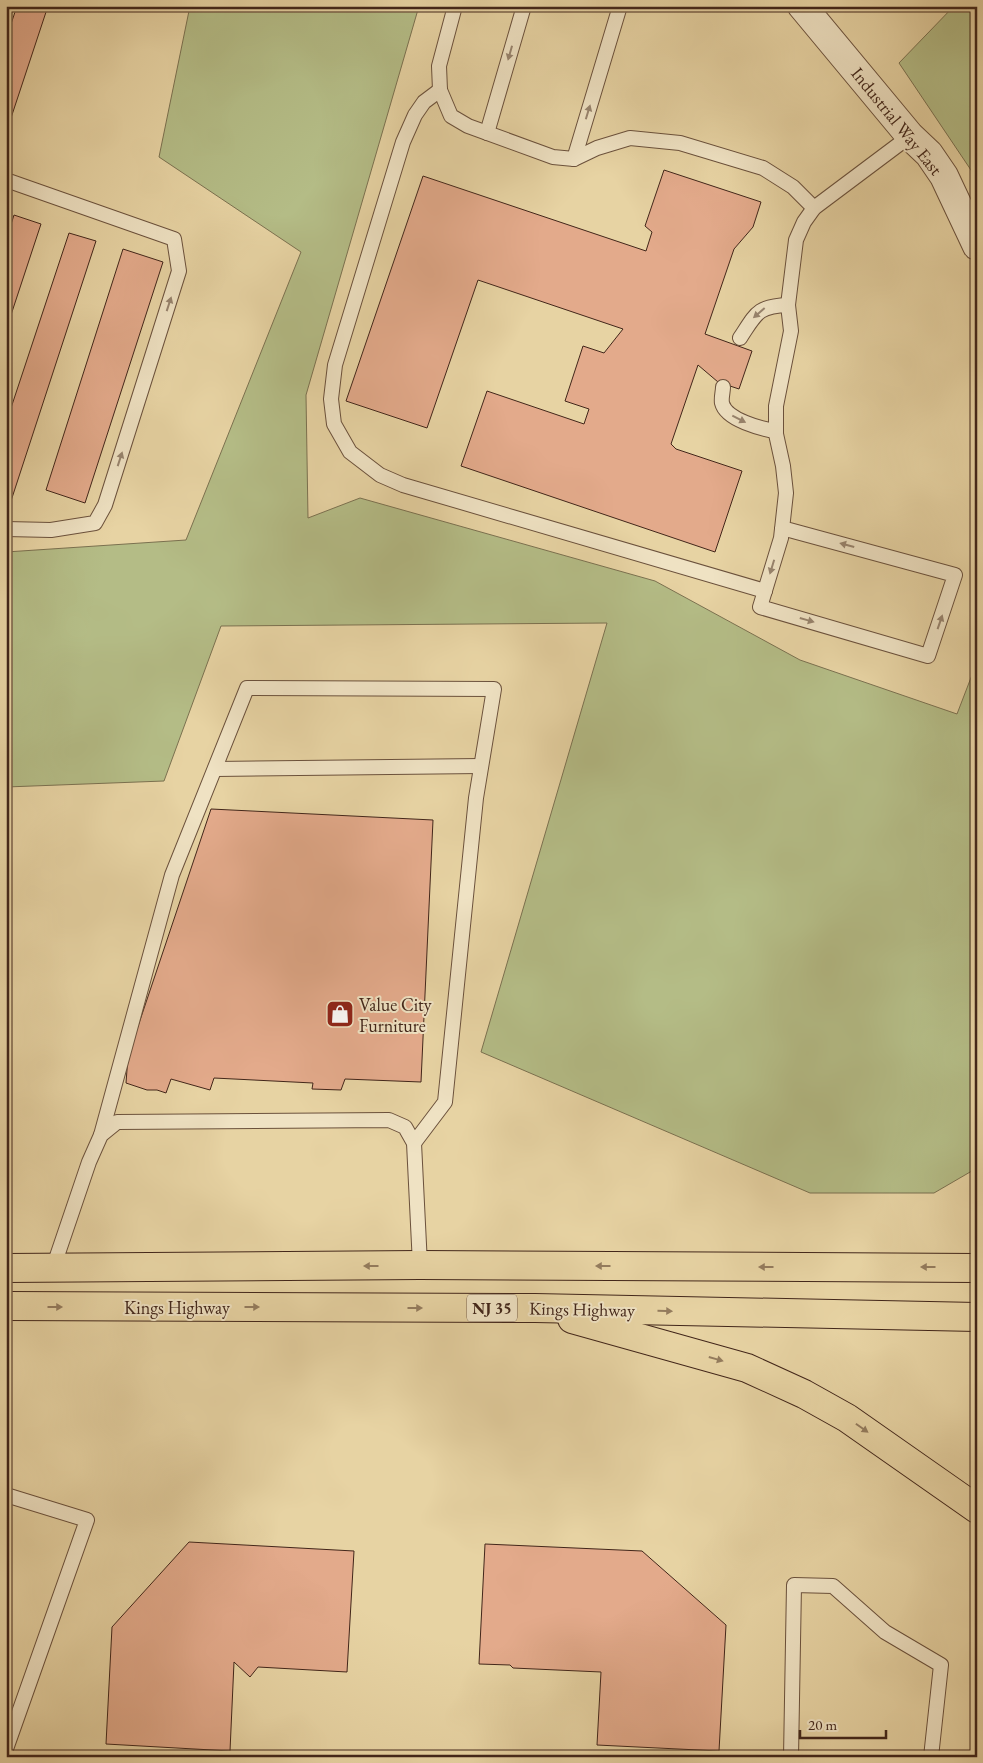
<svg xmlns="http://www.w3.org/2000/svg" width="983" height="1763" font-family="'EB Garamond',serif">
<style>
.green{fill:#b4bc86;stroke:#7b7150}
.building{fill:#e3aa8b;stroke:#42261a}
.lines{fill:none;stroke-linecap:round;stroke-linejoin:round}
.service-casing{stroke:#6b513c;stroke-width:16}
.tertiary-casing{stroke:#6b513c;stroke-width:30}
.primary-casing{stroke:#42261a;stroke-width:30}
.service{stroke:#efe2c3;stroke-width:14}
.tertiary{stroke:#efe2c3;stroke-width:28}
.primary{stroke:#e7d3a3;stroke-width:28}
.oneway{fill:#98846e}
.oneway2{fill:#947c5e}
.labels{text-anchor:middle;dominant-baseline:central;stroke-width:4;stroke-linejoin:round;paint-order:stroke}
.shield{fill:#efe2c3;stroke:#765e4d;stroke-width:1}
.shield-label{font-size:16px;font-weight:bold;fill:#42261a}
.street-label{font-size:18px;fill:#42261a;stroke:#efe2c3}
.poi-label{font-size:18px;fill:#42261a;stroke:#efe2c3;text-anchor:start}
</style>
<rect width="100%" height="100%" fill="#e7d3a3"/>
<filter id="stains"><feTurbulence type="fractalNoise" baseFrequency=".004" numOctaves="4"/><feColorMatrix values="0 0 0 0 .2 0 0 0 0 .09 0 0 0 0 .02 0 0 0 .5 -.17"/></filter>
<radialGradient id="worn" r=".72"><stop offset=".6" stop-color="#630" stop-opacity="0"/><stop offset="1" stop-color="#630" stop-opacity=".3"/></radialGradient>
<g class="green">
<polygon points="190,6 419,6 306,395 308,518 360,498 655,581 800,660 957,714 977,662 977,1168 934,1193 810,1193 481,1052 607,623 221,626 164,781 6,787 6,552 186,540 301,252 159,157"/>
<polygon points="954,6 977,6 977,179 899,63"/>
</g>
<g class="building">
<polygon points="17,6 48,6 6,133 6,39"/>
<polygon points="664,170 761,202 753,227 734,249 705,334 752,351 739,389 718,382 698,365 671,444 676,449 742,471 715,552 461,466 487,391 584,424 589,409 565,401 583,346 604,353 623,329 478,280 427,428 346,401 423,176 646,251 652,232 645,226"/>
<polygon points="14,215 41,224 6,330 6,240"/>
<polygon points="69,233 96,241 9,507 6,506 6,423"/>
<polygon points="123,249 163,262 85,503 46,490"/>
<polygon points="211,809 433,820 421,1082 345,1079 341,1090 312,1089 313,1083 214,1078 210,1090 171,1079 166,1093 157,1090 147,1090 126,1083 128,1056"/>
<polygon points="189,1542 354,1551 347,1672 258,1667 250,1677 234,1662 230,1751 106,1744 112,1627"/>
<polygon points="485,1544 642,1551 726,1625 719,1751 597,1745 601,1672 513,1668 510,1665 479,1664"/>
</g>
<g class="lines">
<defs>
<g id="service">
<polyline points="455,6 439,66 440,90 451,116 468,126 553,157 574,159 597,148 630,138 680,143 763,168 793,187 814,208"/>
<polyline points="440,90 424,102 415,115 403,142 335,365 331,399 334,424 350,452 380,475 403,485 765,591"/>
<polyline points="487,133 524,6"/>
<polyline points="574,159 620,6"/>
<polyline points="6,180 174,239 179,271 105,505 95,523 51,530 6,529"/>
<path d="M740,338C756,314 757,306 788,305"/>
<path d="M723,387C723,392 721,398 722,403C726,420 762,429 776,431"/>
<polyline points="782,528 955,575 928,656 760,607 781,538 786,493 783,466 776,434 776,406 791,331 788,305 796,240 804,222 814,208 910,136"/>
<polyline points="215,769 481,766"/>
<polyline points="101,1135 172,875 247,688 494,689 476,798 445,1102 414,1143"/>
<polyline points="53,1268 89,1162 101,1135 117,1122 389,1120 405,1127 414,1143 420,1265"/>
<polyline points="6,1495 87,1520 6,1749"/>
<polyline points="791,1757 794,1585 833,1586 885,1632 941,1665 931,1757"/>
</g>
<polyline id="tertiary" points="802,6 910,136 929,154 944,176 977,246"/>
<g id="primary">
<polyline points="6,1268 420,1265 977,1268"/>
<polyline points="6,1306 535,1308 977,1317"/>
<polyline points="572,1319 747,1368 804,1394 847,1418 977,1509"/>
</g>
</defs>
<use href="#service" class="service-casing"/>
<use href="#tertiary" class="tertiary-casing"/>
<use href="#primary" class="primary-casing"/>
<use href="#service" class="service"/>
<use href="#tertiary" class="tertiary"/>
<use href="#primary" class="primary"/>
</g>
<defs><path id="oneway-solid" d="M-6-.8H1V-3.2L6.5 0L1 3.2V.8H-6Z" transform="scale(1.25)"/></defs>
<g class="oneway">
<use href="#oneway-solid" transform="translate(510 53) rotate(106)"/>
<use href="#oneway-solid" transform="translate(588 112) rotate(-73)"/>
<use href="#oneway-solid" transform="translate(169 304) rotate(-72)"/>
<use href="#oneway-solid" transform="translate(759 313) rotate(139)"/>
<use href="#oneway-solid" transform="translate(739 419) rotate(27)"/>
<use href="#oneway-solid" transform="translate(120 459) rotate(-72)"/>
<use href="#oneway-solid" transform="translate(847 545) rotate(-165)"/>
<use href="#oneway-solid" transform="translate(772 567) rotate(107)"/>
<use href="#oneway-solid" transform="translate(807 620) rotate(16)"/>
<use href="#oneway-solid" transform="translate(940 622) rotate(-71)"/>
</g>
<g class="oneway2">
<use href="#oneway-solid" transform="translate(371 1266) rotate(180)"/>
<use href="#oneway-solid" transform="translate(603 1266) rotate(-180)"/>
<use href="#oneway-solid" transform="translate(766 1267) rotate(-180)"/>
<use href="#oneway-solid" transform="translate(928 1267) rotate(-180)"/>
<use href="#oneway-solid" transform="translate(55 1307)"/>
<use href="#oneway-solid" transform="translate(252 1307)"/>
<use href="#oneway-solid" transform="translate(415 1308)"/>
<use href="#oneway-solid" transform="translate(665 1311) rotate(1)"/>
<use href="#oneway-solid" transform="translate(716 1359) rotate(16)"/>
<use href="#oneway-solid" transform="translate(862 1428) rotate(35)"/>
</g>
<defs>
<symbol id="shop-square" viewBox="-11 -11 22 22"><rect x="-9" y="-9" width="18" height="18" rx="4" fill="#8f2418" stroke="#efe2c3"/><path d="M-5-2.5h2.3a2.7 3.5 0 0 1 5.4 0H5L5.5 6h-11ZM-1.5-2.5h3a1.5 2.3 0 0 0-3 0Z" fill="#fff"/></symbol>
</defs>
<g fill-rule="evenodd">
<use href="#shop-square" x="324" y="998" width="32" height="32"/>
</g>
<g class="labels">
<rect class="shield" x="467" y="1294.5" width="50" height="27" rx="4"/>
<g class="shield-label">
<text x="492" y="1308">NJ 35</text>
</g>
<g class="street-label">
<text transform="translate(897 121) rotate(51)">Industrial Way East</text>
<text x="177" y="1307">Kings Highway</text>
<text transform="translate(582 1309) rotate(1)">Kings Highway</text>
</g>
<g class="poi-label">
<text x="359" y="1004">Value City<tspan x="359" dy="21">Furniture</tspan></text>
</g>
</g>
<rect width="983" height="1763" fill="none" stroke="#e7d3a3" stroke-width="25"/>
<rect x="8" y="8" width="968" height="1748" fill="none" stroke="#42261a" stroke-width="2.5"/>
<rect x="12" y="12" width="958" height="1738" fill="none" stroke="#42261a"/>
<path d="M800 1730v8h86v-8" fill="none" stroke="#42261a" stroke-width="2.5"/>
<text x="808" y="1730" font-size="15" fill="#42261a" stroke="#efe2c3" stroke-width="4" paint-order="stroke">20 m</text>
<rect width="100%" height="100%" filter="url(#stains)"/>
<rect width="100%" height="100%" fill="url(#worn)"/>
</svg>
